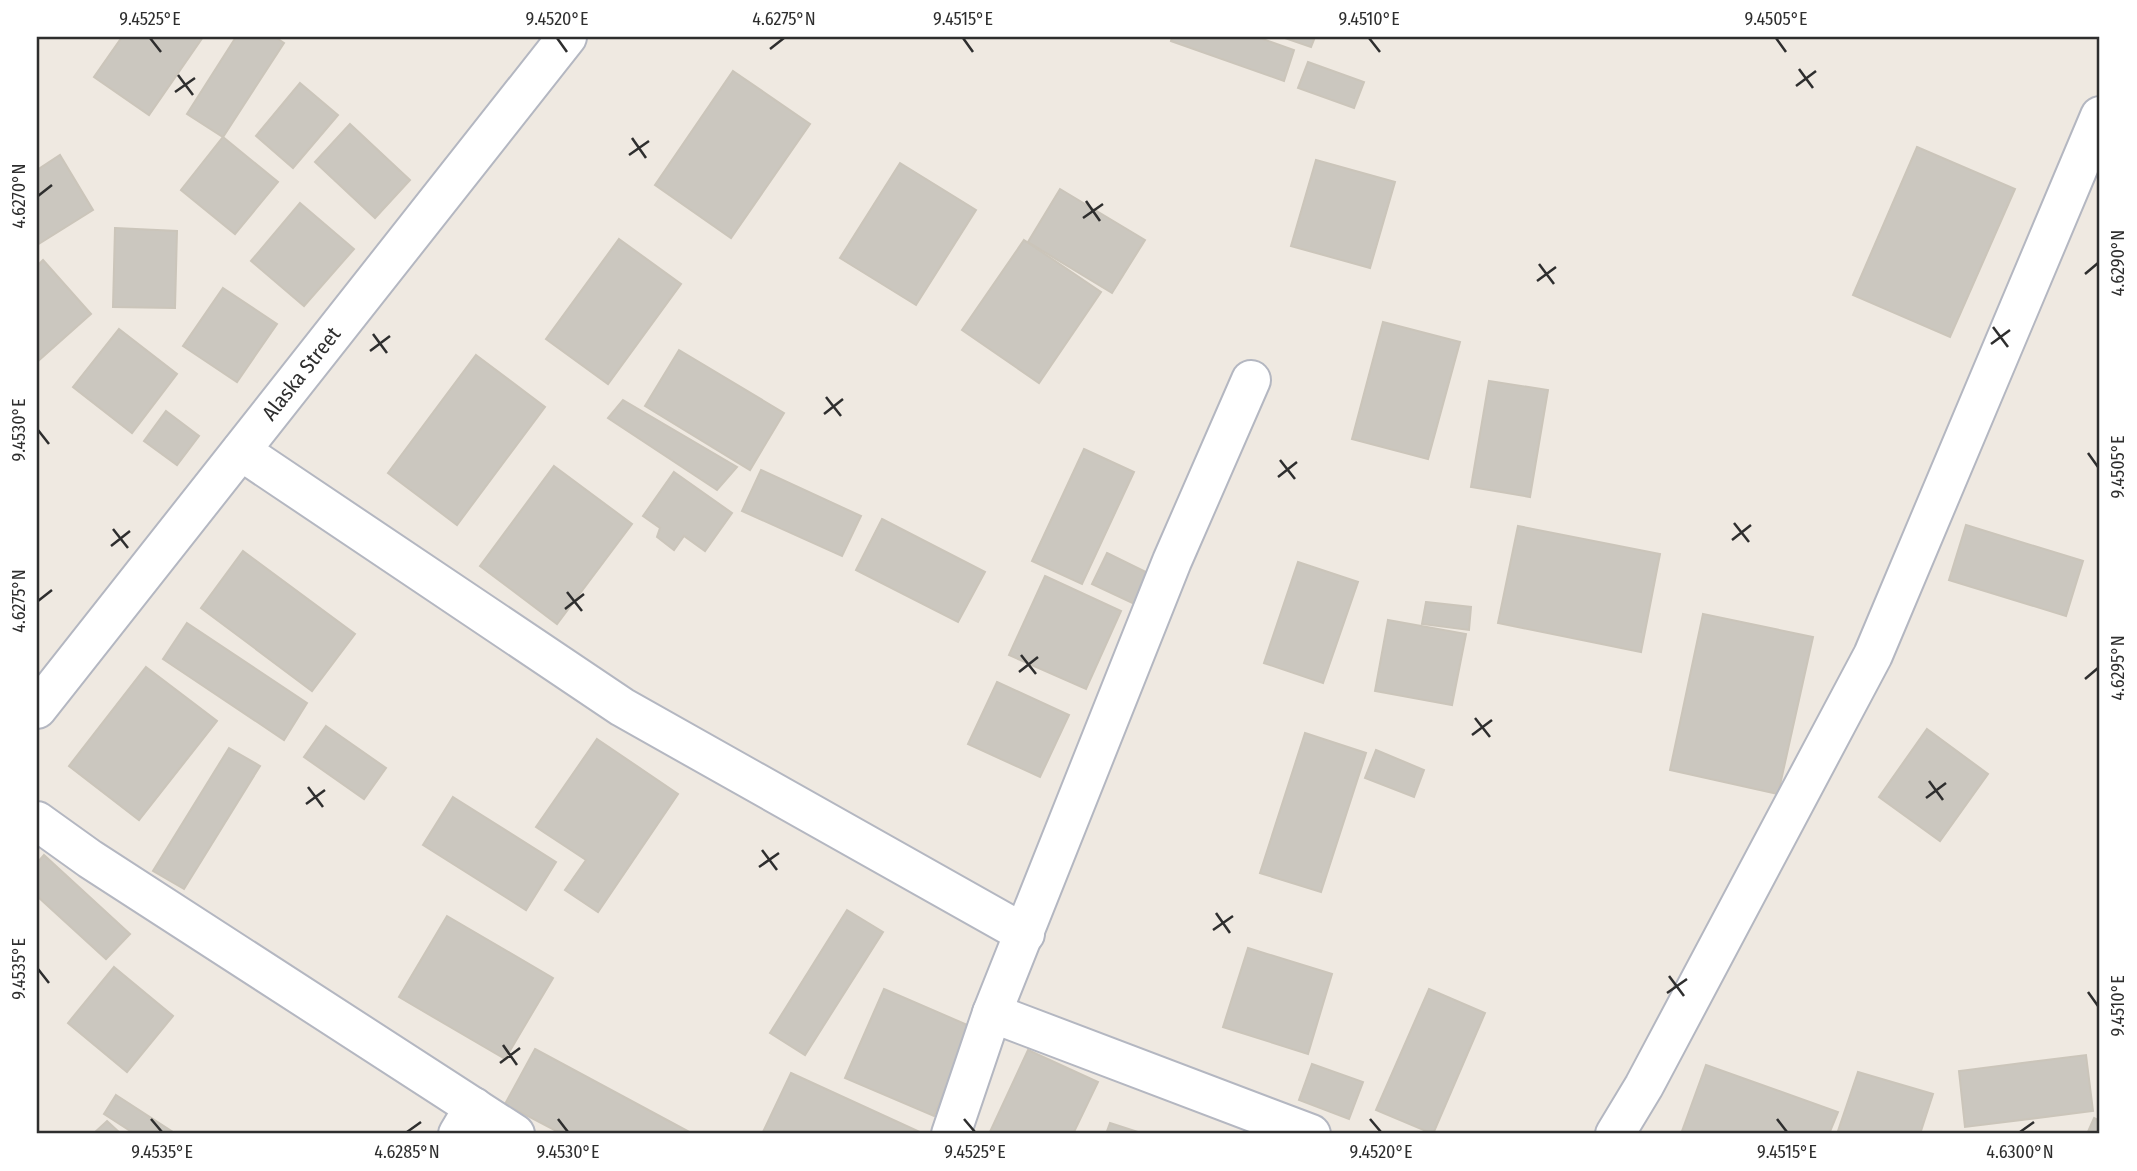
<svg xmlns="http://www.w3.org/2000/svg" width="2137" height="1171" font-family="'Fira Sans Condensed',sans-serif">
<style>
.building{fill:#cbc7bf;stroke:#cbc5ba;stroke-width:2}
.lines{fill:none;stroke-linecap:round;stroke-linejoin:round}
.minor-casing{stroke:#b4b7c1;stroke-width:42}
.minor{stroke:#fff;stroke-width:38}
.ticks{fill:none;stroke:#2e2e2e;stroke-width:2.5}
.labels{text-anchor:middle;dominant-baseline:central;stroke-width:7;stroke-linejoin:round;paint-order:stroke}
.street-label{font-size:21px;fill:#2e2e2e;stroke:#fff}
.neatline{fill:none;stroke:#2e2e2e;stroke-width:2.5}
.ticks-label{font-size:18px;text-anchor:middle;fill:#2e2e2e}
</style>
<rect width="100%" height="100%" fill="#efe9e1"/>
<g class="building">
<polygon points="122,37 203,37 149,115 94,77"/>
<polygon points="236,37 275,37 284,43 223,137 187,114"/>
<polygon points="1172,37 1257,37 1294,50 1284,81 1171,41"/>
<polygon points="1282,37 1315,37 1311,47"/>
<polygon points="1308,62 1364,82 1354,108 1298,88"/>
<polygon points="733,71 810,124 731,238 655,185"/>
<polygon points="300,83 338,115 293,168 256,136"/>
<polygon points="350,124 410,180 375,218 315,162"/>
<polygon points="223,137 278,182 235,234 181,190"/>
<polygon points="1917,147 2015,189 1950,337 1853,295"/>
<polygon points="60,155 93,210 37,245 37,170"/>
<polygon points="1316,160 1395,182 1370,268 1291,246"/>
<polygon points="900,163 976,210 916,305 840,258"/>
<polygon points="1060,189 1145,240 1112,293 1028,242"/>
<polygon points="300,203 354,249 304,306 251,261"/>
<polygon points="115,228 177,231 175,308 113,307"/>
<polygon points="619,239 681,284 608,384 546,339"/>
<polygon points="1024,240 1101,292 1039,383 962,330"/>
<polygon points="43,260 91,314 37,362 37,266"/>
<polygon points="223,288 277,324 237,382 183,346"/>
<polygon points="1383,322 1460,342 1428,459 1352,439"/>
<polygon points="119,329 177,374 132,433 73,387"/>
<polygon points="679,350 784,413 750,470 645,406"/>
<polygon points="476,355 545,407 457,525 388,473"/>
<polygon points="1489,381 1548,390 1530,497 1471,487"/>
<polygon points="623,400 737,467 717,490 608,418"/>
<polygon points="166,411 199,436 177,465 144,441"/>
<polygon points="1084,449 1134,472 1082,584 1032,561"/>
<polygon points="554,466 632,524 557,624 480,566"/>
<polygon points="761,470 861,516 842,556 742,511"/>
<polygon points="674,472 732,513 705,551 684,536 674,550 657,537 660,528 643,516"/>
<polygon points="882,519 985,572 958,622 856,570"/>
<polygon points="1966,525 2083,561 2066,616 1949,580"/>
<polygon points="1518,526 1660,554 1641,652 1498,623"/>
<polygon points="243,551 355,634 312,691 201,608"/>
<polygon points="1107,553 1158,578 1143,608 1092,584"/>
<polygon points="1298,562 1358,582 1323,683 1264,663"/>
<polygon points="1045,576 1121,611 1086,689 1009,655"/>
<polygon points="1426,602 1471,607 1469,630 1422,624"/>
<polygon points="1703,614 1813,637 1778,794 1670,770"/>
<polygon points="1388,620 1466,634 1452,705 1375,691"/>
<polygon points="187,623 307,703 284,740 163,659"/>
<polygon points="146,667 217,721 139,820 69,766"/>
<polygon points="997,682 1069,715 1040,777 968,744"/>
<polygon points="326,726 386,768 364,799 304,757"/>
<polygon points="1927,729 1988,774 1940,841 1879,797"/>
<polygon points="1305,733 1366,753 1321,892 1260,873"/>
<polygon points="597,739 678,794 598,912 565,890 586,860 536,827"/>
<polygon points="229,748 260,766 184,889 153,871"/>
<polygon points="1376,750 1424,770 1414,797 1365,778"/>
<polygon points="453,797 556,862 526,910 423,845"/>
<polygon points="44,855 130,934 106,959 37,896 37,863"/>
<polygon points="847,910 883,932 805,1055 770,1033"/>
<polygon points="447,916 553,978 505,1059 399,997"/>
<polygon points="1248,948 1332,974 1308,1054 1223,1027"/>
<polygon points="114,967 173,1016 127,1072 68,1023"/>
<polygon points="884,989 972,1027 934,1116 845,1078"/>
<polygon points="1429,989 1485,1013 1433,1134 1376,1110"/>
<polygon points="535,1049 693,1134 562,1134 505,1104"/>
<polygon points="1028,1050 1098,1082 1073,1134 989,1134"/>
<polygon points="2086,1055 2093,1111 1965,1127 1959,1071"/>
<polygon points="1312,1064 1363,1082 1349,1119 1299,1100"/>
<polygon points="1706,1065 1838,1112 1829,1134 1681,1134"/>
<polygon points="1858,1072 1933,1094 1920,1134 1837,1134"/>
<polygon points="791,1073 924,1134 762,1134"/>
<polygon points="116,1095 176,1134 135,1134 104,1114"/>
<polygon points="2094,1118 2100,1121 2100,1134 2087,1134"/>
<polygon points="107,1121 121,1134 93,1134"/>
<polygon points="1110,1123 1144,1134 1106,1134"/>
</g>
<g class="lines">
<defs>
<g id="minor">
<polyline points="241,451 622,707 1025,934"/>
<path id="s1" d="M37,709L567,37"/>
<polyline points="37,821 90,859 515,1134"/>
<polyline points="992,1013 1311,1134"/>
<polyline points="458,1134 474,1107"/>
<polyline points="951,1134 992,1013 1172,561 1251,380"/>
<polyline points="1615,1134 1644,1086 1873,655 2100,116"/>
</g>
</defs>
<use href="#minor" class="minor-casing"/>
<use href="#minor" class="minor"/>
</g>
<path class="ticks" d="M150,38L161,52M557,38L567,52M963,38L973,52M1369,38L1380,52M1776,38L1786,52M770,49L784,38M1799,69L1813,88M178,75L193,95M1796,86L1816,71M175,92L195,78M632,138L646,158M629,155L649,141M38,196L52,185M1086,201L1100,221M1083,218L1103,204M1539,264L1554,284M2085,274L2098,263M1537,281L1556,267M1993,327L2008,347M373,334L387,353M1991,344L2010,330M370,351L390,336M826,397L841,416M824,414L843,399M38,430L49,444M2088,453L2098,467M1280,460L1295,479M1278,477L1297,462M1734,523L1749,542M113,529L128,548M1732,540L1751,525M111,546L130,531M567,592L582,611M38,601L52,590M565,609L584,594M1021,655L1036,674M1019,672L1038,657M2085,679L2098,668M1475,718L1490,737M1472,735L1492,720M1929,781L1943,800M308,787L323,807M1926,798L1946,783M306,804L325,790M762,850L777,870M759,867L779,853M1216,913L1230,933M1213,930L1233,916M38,969L49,983M1669,976L1684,996M2088,992L2098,1006M1667,993L1687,979M503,1045L517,1065M500,1063L520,1048M151,1119L162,1132M558,1119L568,1132M964,1119L975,1132M1370,1119L1381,1132M1777,1119L1787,1132M407,1132L421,1122M2020,1132L2034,1122"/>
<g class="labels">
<g class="street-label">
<text stroke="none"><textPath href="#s1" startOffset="427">Alaska Street</textPath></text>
</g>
</g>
<rect width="2137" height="1171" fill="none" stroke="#ffffff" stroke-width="77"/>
<rect x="38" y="38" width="2060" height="1094" class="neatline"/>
<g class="ticks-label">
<text x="150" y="25">9.4525°E</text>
<text x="557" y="25">9.4520°E</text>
<text x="784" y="25">4.6275°N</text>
<text x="963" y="25">9.4515°E</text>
<text x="1369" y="25">9.4510°E</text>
<text x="1776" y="25">9.4505°E</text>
<text transform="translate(19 196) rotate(-90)" y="6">4.6270°N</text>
<text transform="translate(2118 263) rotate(-90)" y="6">4.6290°N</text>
<text transform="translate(19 430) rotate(-90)" y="6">9.4530°E</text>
<text transform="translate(2118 467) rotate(-90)" y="6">9.4505°E</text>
<text transform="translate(19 601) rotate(-90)" y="6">4.6275°N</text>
<text transform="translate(2118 668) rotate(-90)" y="6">4.6295°N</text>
<text transform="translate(19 969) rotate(-90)" y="6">9.4535°E</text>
<text transform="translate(2118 1006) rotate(-90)" y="6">9.4510°E</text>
<text x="162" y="1158">9.4535°E</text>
<text x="407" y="1158">4.6285°N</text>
<text x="568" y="1158">9.4530°E</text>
<text x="975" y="1158">9.4525°E</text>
<text x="1381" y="1158">9.4520°E</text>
<text x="1787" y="1158">9.4515°E</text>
<text x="2020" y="1158">4.6300°N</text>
</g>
</svg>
